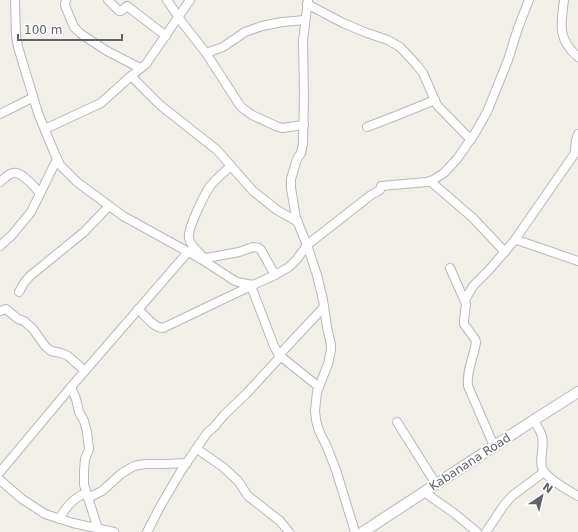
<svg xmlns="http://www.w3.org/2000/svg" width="578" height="532" font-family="'DejaVu Sans',sans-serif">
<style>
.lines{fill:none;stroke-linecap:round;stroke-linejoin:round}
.minor-casing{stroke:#b5b8bc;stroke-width:10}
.tertiary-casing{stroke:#b5b8bc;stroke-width:12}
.minor{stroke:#fff;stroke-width:8}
.tertiary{stroke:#fff;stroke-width:10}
.labels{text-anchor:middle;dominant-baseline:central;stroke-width:3.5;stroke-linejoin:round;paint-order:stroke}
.street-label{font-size:12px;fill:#5f6368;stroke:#fff}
</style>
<rect width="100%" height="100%" fill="#f1efe8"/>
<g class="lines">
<defs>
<g id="minor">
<polyline points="15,0 16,36 18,47 38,113 54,152 60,165 77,182 123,216 201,259 235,281 242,283 253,285 275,275 289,267 297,259 307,245 371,195 380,190 381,186 427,182 433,180 444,173 457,159 475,133 487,112 508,60 518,28 529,0"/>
<polyline points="66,0 65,5 66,8 74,27 81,34 107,51 140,68"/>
<polyline points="108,0 119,11 121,11 127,6 166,36"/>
<polyline points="167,0 184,25 206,53 237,101 241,107 252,115 276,126 282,128 304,125"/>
<polyline points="308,0 303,41 304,95 303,144 301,153 297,159 291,179 291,188 296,218 307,245 317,275 323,300 327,327 331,345 331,350 328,364 317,392 315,411 316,420 319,431 327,447 336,470 355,532"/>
<path d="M564,0C561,24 557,39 578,57"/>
<polyline points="307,4 343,23 367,33 388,40 400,47 415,63 423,73 437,105 471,140"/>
<polyline points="206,53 223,47 245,32 262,26 282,22 305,20"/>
<polyline points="131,76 160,105 217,150 253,191 277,210 298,222"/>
<polyline points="0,114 32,98"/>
<polyline points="367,127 398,115 435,100"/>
<polyline points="45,129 101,103 131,76 146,64 190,0"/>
<polyline points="430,181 473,218 505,252"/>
<path d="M0,182C4,179 8,174 13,173C22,171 34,187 40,193"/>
<polyline points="514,241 517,240 520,241 578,261"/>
<polyline points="0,246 12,235 31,212 57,159"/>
<path d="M204,258C199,252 190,246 189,238C187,229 205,193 211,185C217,178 224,172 231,166"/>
<polyline points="201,259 239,252 253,247 259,248 261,250 275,275"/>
<path d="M450,268L466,304L464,320V324L475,339L476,342C474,357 466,371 468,386L494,446"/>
<polyline points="251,286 274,346 279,355 319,387"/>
<polyline points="19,292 24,283 30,276 84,232 109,206"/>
<path d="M465,300L473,286L489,270L514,241L575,153C575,146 575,141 578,134"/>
<path d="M138,309C145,315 153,328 163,328L253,285"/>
<polyline points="0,311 6,309 18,319 24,321 33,329 45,346 51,351 61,353 68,356 85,371"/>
<polyline points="279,355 324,307"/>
<polyline points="71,387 76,399 79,412 84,421 87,432 89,449 85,459 84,471 84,485 98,529"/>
<path d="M534,420C536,425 541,431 542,437C545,447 538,461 543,470C548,479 569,491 578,496"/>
<polyline points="397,422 436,484"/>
<polyline points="197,449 223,467 238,481 248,496 280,521 289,532"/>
<polyline points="0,472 71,387 188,252"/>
<polyline points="0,480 22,499 45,514 73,523 114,532"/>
<polyline points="424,492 454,513 477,532"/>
<polyline points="88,498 102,491 122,473 134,466 145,464 164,464 187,463"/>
<path d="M59,519C67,506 72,499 86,493"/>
<polyline points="147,532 161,505 181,471 207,433 214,427 224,415 247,393 281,356"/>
<polyline points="486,532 504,505 512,496 544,472"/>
</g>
<polyline id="tertiary" points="363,532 534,420 578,392"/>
</defs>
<use href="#minor" class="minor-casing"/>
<use href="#tertiary" class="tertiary-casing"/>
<use href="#minor" class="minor"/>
<use href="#tertiary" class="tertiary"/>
</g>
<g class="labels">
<g class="street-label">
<text transform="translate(470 462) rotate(-33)">Kabanana Road</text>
</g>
</g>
<g transform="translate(542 496) rotate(35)" stroke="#ffffff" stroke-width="3" paint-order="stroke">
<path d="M0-3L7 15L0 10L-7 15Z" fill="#5f6368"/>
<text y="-6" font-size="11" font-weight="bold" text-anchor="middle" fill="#5f6368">N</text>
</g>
<path d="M18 34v6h104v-6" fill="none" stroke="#5f6368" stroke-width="2"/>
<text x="24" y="34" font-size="12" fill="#5f6368" stroke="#ffffff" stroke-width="3" paint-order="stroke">100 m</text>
</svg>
